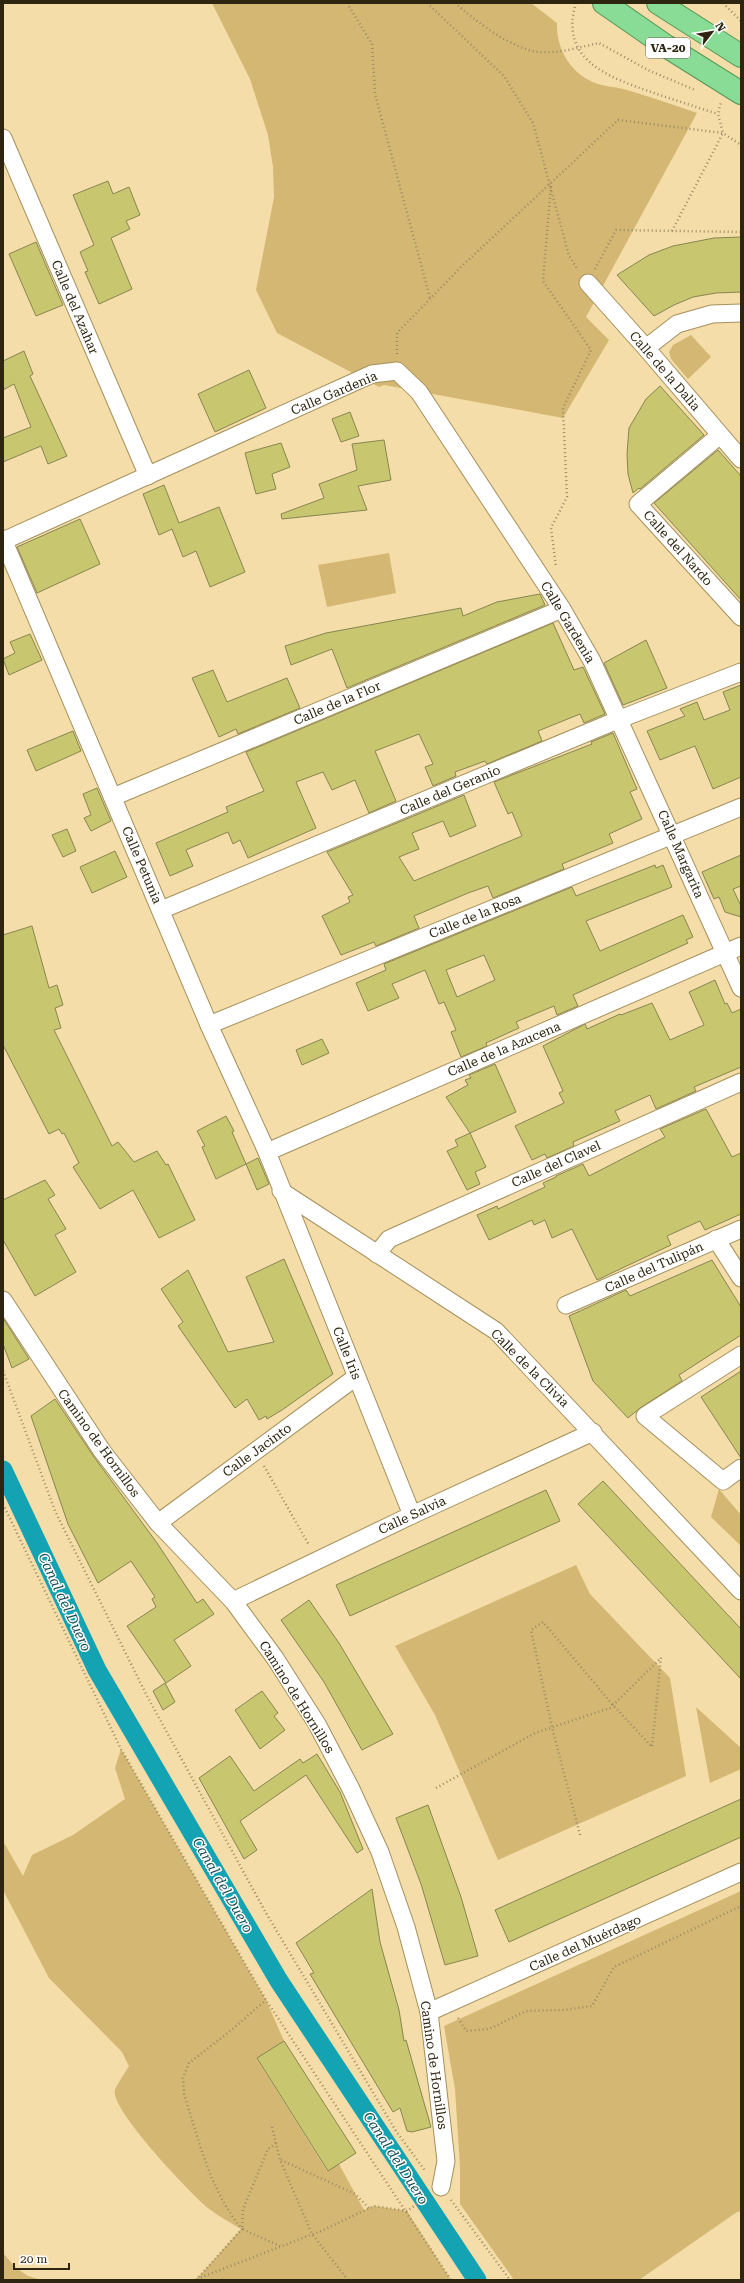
<svg xmlns="http://www.w3.org/2000/svg" width="744" height="2283" font-family="'Roboto Serif',serif">
<style>
.green{fill:#d4b773}
.lines{fill:none;stroke-linecap:round;stroke-linejoin:round}
.canal{stroke:#13a3b3;stroke-width:19}
.building{fill:#c8c66f;stroke:#878651;fill-rule:evenodd}
.minor-casing{stroke:#a5905c;stroke-width:19}
.trunk-casing{stroke:#559656;stroke-width:24}
.path{stroke:#9c8b65;stroke-width:2.5;stroke-dasharray:1 3;stroke-linecap:butt}
.minor{stroke:#fff;stroke-width:17}
.trunk{stroke:#88dc96;stroke-width:22}
.path-bridge{stroke:#9c8b65;stroke-width:2.5;stroke-dasharray:1 3;stroke-linecap:butt}
.labels{text-anchor:middle;dominant-baseline:central;stroke-width:3;stroke-linejoin:round;paint-order:stroke}
.shield{fill:#fff;stroke:#6c6658;stroke-width:1}
.shield-label{font-size:12px;font-weight:bold;fill:#2d2510}
.street-label{font-size:13px;fill:#2d2510;stroke:#fff}
.water-label{font-size:14px;font-style:italic;fill:#174c53;stroke:#fff}
</style>
<rect width="100%" height="100%" fill="#f4dda8"/>
<g class="green">
<path d="M212,3H531L557,23C556,49 571,75 598,84C607,87 618,87 627,90C651,97 674,105 697,113L586,317L609,340L563,418L384,385L379,387L277,333L256,290L274,197L273,167L268,135L250,79Z"/>
<polygon points="691,335 711,357 688,379 671,359 669,352 673,345"/>
<polygon points="389,553 396,593 327,607 318,565"/>
<polygon points="719,1489 741,1515 741,1546 711,1517"/>
<polygon points="576,1565 590,1594 670,1678 686,1776 498,1860 435,1715 395,1646"/>
<polygon points="696,1707 741,1748 741,1769 710,1783"/>
<path d="M121,1749L266,2000L284,2041L257,2059L327,2171L339,2164L364,2210L374,2206L407,2211L451,2280H196L241,2229C230,2222 218,2216 208,2208C191,2194 109,2108 115,2090C116,2086 126,2071 129,2066L122,2052L49,1978L3,1890V1841L23,1876L32,1855L73,1835L125,1799L115,1768Z"/>
<polygon points="741,1891 741,2211 737,2212 639,2280 514,2280 460,2204 460,2167 455,2089 444,2026"/>
<polygon points="3,2253 16,2268 28,2276 41,2280 3,2280"/>
</g>
<g class="lines">
<polyline class="canal" points="3,1470 97,1670 279,1981 477,2280"/>
</g>
<g class="building">
<polygon points="108,181 113,194 129,187 140,215 126,221 130,229 111,238 132,289 99,304 85,272 88,271 80,252 94,245 73,195"/>
<polygon points="741,237 741,292 716,293 693,297 674,305 654,316 617,275 649,255 673,246 714,238"/>
<polygon points="36,242 63,305 36,316 9,254"/>
<polygon points="24,351 33,374 30,376 67,456 48,464 41,446 3,462 3,438 31,427 14,384 3,390 3,361"/>
<polygon points="249,370 266,408 215,432 198,394"/>
<polygon points="660,386 704,435 640,489 639,488 633,493 628,474 627,454 629,428 646,399"/>
<polygon points="350,412 359,436 341,442 332,419"/>
<polygon points="384,440 391,480 358,486 367,510 282,519 281,514 324,498 319,484 357,470 352,444"/>
<polygon points="281,443 290,467 272,474 276,489 256,494 245,453"/>
<polygon points="718,450 741,476 741,600 654,503"/>
<polygon points="164,485 179,523 219,507 245,572 210,587 196,551 183,557 172,529 159,535 143,494"/>
<polygon points="80,519 100,564 37,593 17,547"/>
<polygon points="540,594 545,605 347,688 332,649 291,665 285,646 326,633 461,608 463,616 497,602"/>
<polygon points="553,623 574,670 583,667 605,714 584,723 580,714 538,731 542,741 487,764 485,761 455,772 456,776 433,786 425,767 433,764 419,734 375,751 396,801 369,813 355,780 332,790 323,772 296,782 316,828 248,858 240,840 233,844 228,832 186,850 193,866 170,876 156,843 228,812 226,807 264,791 246,752"/>
<polygon points="30,634 42,660 9,675 3,659 15,653 10,642"/>
<polygon points="646,640 667,688 623,705 604,663"/>
<polygon points="213,670 227,702 287,678 300,708 238,734 236,729 219,737 192,678"/>
<polygon points="741,685 741,777 713,789 695,746 660,760 647,731 685,716 680,709 697,702 704,720 730,710 723,692"/>
<polygon points="73,731 81,751 36,771 27,750"/>
<polygon points="613,733 637,789 630,792 642,819 609,834 613,843 562,864 564,869 493,898 488,886 468,893 414,916 419,928 376,946 374,942 341,955 322,916 350,902 348,897 353,895 327,852 464,795 476,826 450,837 443,821 412,833 419,849 399,857 414,881 522,836 512,812 508,814 494,782 592,744 591,742"/>
<polygon points="97,788 111,821 91,831 84,818 91,815 83,794"/>
<polygon points="67,829 76,851 63,857 52,835"/>
<polygon points="115,851 127,877 92,893 80,867"/>
<polygon points="741,855 741,886 733,889 741,906 741,917 725,912 719,897 714,899 702,872"/>
<path d="M655,865L656,868L663,865L672,887L586,921L600,951L683,915L693,937L686,940L688,943L573,995L578,1006L557,1015L554,1006L516,1022L519,1028L486,1043L487,1046L461,1057L451,1032L456,1030L444,1002L439,1004L425,970L392,984L399,998L368,1011L356,983L386,970L384,964L572,887L576,896ZM484,955L495,980L457,997L446,970Z"/>
<polygon points="32,926 49,988 57,985 63,1005 55,1008 61,1028 54,1030 112,1146 118,1142 134,1162 157,1151 166,1165 168,1164 195,1220 159,1238 133,1190 100,1209 73,1167 79,1163 64,1133 62,1134 59,1129 49,1134 3,1045 3,935"/>
<polygon points="715,980 725,1004 727,1003 732,1013 741,1009 741,1067 694,1087 696,1091 656,1109 650,1095 615,1111 620,1121 573,1142 574,1146 547,1158 545,1154 532,1160 515,1126 564,1103 559,1093 563,1091 543,1046 585,1024 587,1029 620,1014 621,1015 652,1003 670,1040 704,1025 689,992"/>
<polygon points="322,1039 329,1053 302,1065 296,1050"/>
<polygon points="495,1064 516,1112 470,1133 446,1097 468,1085 465,1080 471,1078 469,1075"/>
<polygon points="706,1109 732,1157 741,1153 741,1214 705,1230 700,1221 667,1236 671,1245 597,1280 572,1229 552,1238 545,1220 534,1225 532,1220 489,1240 477,1215 497,1206 498,1209 545,1187 543,1183 556,1177 556,1176 583,1164 589,1176 665,1137 660,1129"/>
<polygon points="226,1116 234,1131 232,1132 246,1164 216,1179 202,1147 205,1146 197,1131"/>
<polygon points="470,1133 486,1167 475,1172 480,1184 467,1190 447,1151 458,1146 455,1140"/>
<polygon points="258,1158 269,1184 257,1190 246,1164"/>
<polygon points="45,1180 55,1195 48,1199 66,1229 55,1235 76,1272 35,1296 3,1240 3,1200"/>
<polygon points="284,1259 333,1374 282,1410 267,1419 266,1416 259,1420 247,1399 235,1408 178,1326 183,1322 161,1289 188,1270 228,1352 274,1342 246,1277"/>
<polygon points="712,1260 741,1307 741,1335 679,1375 682,1381 640,1408 628,1418 593,1381 569,1316 626,1290 630,1296"/>
<polygon points="3,1318 29,1359 12,1368 3,1344"/>
<polygon points="741,1371 741,1458 701,1397"/>
<polygon points="55,1399 94,1457 157,1543 197,1603 203,1599 214,1614 174,1640 191,1666 166,1683 127,1626 156,1607 152,1599 155,1597 131,1561 98,1583 68,1524 31,1416"/>
<polygon points="603,1481 741,1629 741,1679 578,1504"/>
<polygon points="546,1490 560,1521 350,1616 336,1585"/>
<polygon points="309,1600 339,1643 393,1734 362,1750 324,1682 281,1620"/>
<polygon points="165,1683 175,1702 163,1710 153,1691"/>
<polygon points="262,1691 278,1713 274,1716 285,1730 260,1749 235,1710"/>
<polygon points="317,1754 340,1792 363,1849 357,1853 306,1775 240,1821 257,1850 244,1859 199,1778 230,1756 254,1791 300,1759 303,1763"/>
<polygon points="741,1799 741,1837 509,1942 495,1910"/>
<polygon points="428,1805 461,1897 478,1956 445,1965 421,1884 396,1818"/>
<polygon points="372,1889 380,1942 399,2010 404,2041 406,2040 431,2127 412,2132 407,2131 400,2108 393,2112 310,1974 314,1973 296,1943"/>
<polygon points="284,2041 356,2153 328,2171 257,2058"/>
</g>
<g class="lines">
<defs>
<g id="minor">
<polyline points="3,138 148,476"/>
<polyline points="588,283 646,348 741,459"/>
<polyline points="646,348 677,324 712,314 741,313"/>
<polyline points="720,435 638,504 741,617"/>
<polyline points="3,539 209,1025 267,1152 412,1515"/>
<polyline points="3,541 372,374 397,371 419,392 562,609 592,661 741,988"/>
<polyline points="113,797 562,609"/>
<polyline points="161,910 620,719 741,672"/>
<polyline points="209,1025 741,807"/>
<polyline points="267,1152 741,946"/>
<polyline points="281,1191 496,1331 741,1591"/>
<polyline points="716,1239 741,1278"/>
<polyline points="377,1254 389,1239 741,1082"/>
<polyline points="3,1300 102,1451 158,1523 233,1601 275,1658 317,1724 351,1789 380,1852 406,1927 429,2012 446,2161 441,2187"/>
<polyline points="566,1305 741,1229"/>
<polyline points="741,1355 645,1416 723,1481 741,1468"/>
<polyline points="158,1523 356,1377"/>
<polyline points="233,1601 412,1515 593,1432"/>
<polyline points="429,2012 741,1872"/>
</g>
<g id="trunk">
<polyline points="604,3 666,46 741,93"/>
<polyline points="658,3 741,56"/>
</g>
</defs>
<use href="#minor" class="minor-casing"/>
<use href="#trunk" class="trunk-casing"/>
<g class="path">
<polyline points="347,3 372,44 375,94 430,298"/>
<polyline points="427,3 504,76 533,123 569,256 578,270"/>
<path d="M455,3C476,21 511,49 539,52C558,54 580,47 599,43L648,70L695,90"/>
<polyline points="723,3 741,21"/>
<polyline points="551,186 543,281 591,350 563,408 567,497 551,528 556,567"/>
<polyline points="672,231 723,133 718,114 721,102"/>
<polyline points="595,269 616,230 741,232"/>
<polyline points="397,354 397,333 460,268 618,120 723,133 741,145"/>
<polyline points="3,1371 55,1511 147,1696 266,1913 396,2131 426,2172"/>
<polyline points="264,1466 309,1545"/>
<polyline points="3,1504 121,1749 266,2000 451,2280"/>
<polyline points="436,1788 535,1733 610,1708 661,1658"/>
<polyline points="580,1835 552,1727 531,1630 543,1622 613,1705 652,1747 661,1657"/>
<polyline points="458,2018 466,2031 489,2029 526,2011 564,2010 592,2006 614,1967 741,1906"/>
<polyline points="272,2127 280,2160 312,2234 348,2280"/>
<polyline points="276,2143 268,2149 243,2209 242,2229 280,2246"/>
<polyline points="281,2160 355,2194 369,2208"/>
<polyline points="451,2200 510,2280"/>
<polyline points="197,2279 321,2231 374,2206 407,2211 427,2197"/>
<path d="M196,2280L242,2229C210,2190 199,2141 184,2094L183,2078L189,2063L229,2032L266,2000"/>
</g>
<use href="#minor" class="minor"/>
<use href="#trunk" class="trunk"/>
<path class="path-bridge" d="M576,3C558,61 611,78 654,93C675,100 696,107 718,114"/>
</g>
<g class="labels">
<rect class="shield" x="646" y="38" width="44" height="20" rx="3"/>
<g class="shield-label">
<text x="668" y="48">VA-20</text>
</g>
<g class="street-label">
<text transform="translate(75 307) rotate(67)">Calle del Azahar</text>
<text transform="translate(665 371) rotate(49)">Calle de la Dalia</text>
<text transform="translate(334 393) rotate(-23)">Calle Gardenia</text>
<text transform="translate(678 548) rotate(48)">Calle del Nardo</text>
<text transform="translate(568 622) rotate(59)">Calle Gardenia</text>
<text transform="translate(337 703) rotate(-23)">Calle de la Flor</text>
<text transform="translate(450 790) rotate(-23)">Calle del Geranio</text>
<text transform="translate(681 854) rotate(66)">Calle Margarita</text>
<text transform="translate(142 865) rotate(67)">Calle Petunia</text>
<text transform="translate(475 916) rotate(-22)">Calle de la Rosa</text>
<text transform="translate(504 1049) rotate(-23)">Calle de la Azucena</text>
<text transform="translate(556 1164) rotate(-24)">Calle del Clavel</text>
<text transform="translate(654 1267) rotate(-24)">Calle del Tulipán</text>
<text transform="translate(347 1353) rotate(68)">Calle Iris</text>
<text transform="translate(530 1368) rotate(45)">Calle de la Clivia</text>
<text transform="translate(99 1443) rotate(54)">Camino de Hornillos</text>
<text transform="translate(257 1450) rotate(-36)">Calle Jacinto</text>
<text transform="translate(412 1515) rotate(-25)">Calle Salvia</text>
<text transform="translate(297 1697) rotate(58)">Camino de Hornillos</text>
<text transform="translate(585 1943) rotate(-24)">Calle del Muérdago</text>
<text transform="translate(434 2065) rotate(82)">Camino de Hornillos</text>
</g>
<g class="water-label">
<text transform="translate(65 1602) rotate(65)">Canal del Duero</text>
<text transform="translate(223 1885) rotate(60)">Canal del Duero</text>
<text transform="translate(396 2158) rotate(57)">Canal del Duero</text>
</g>
</g>
<rect width="744" height="2283" fill="none" stroke="#2d2510" stroke-width="8"/>
<g transform="translate(712 32) rotate(59)" stroke="#ffffff" stroke-width="3" paint-order="stroke">
<path d="M0-3L7 15L0 10L-7 15Z" fill="#2d2510"/>
<text y="-6" font-size="11" font-weight="bold" text-anchor="middle" fill="#2d2510">N</text>
</g>
<path d="M14 2263v6h55v-6" fill="none" stroke="#2d2510" stroke-width="2"/>
<text x="20" y="2263" font-size="12" fill="#2d2510" stroke="#ffffff" stroke-width="3" paint-order="stroke">20 m</text>
</svg>
